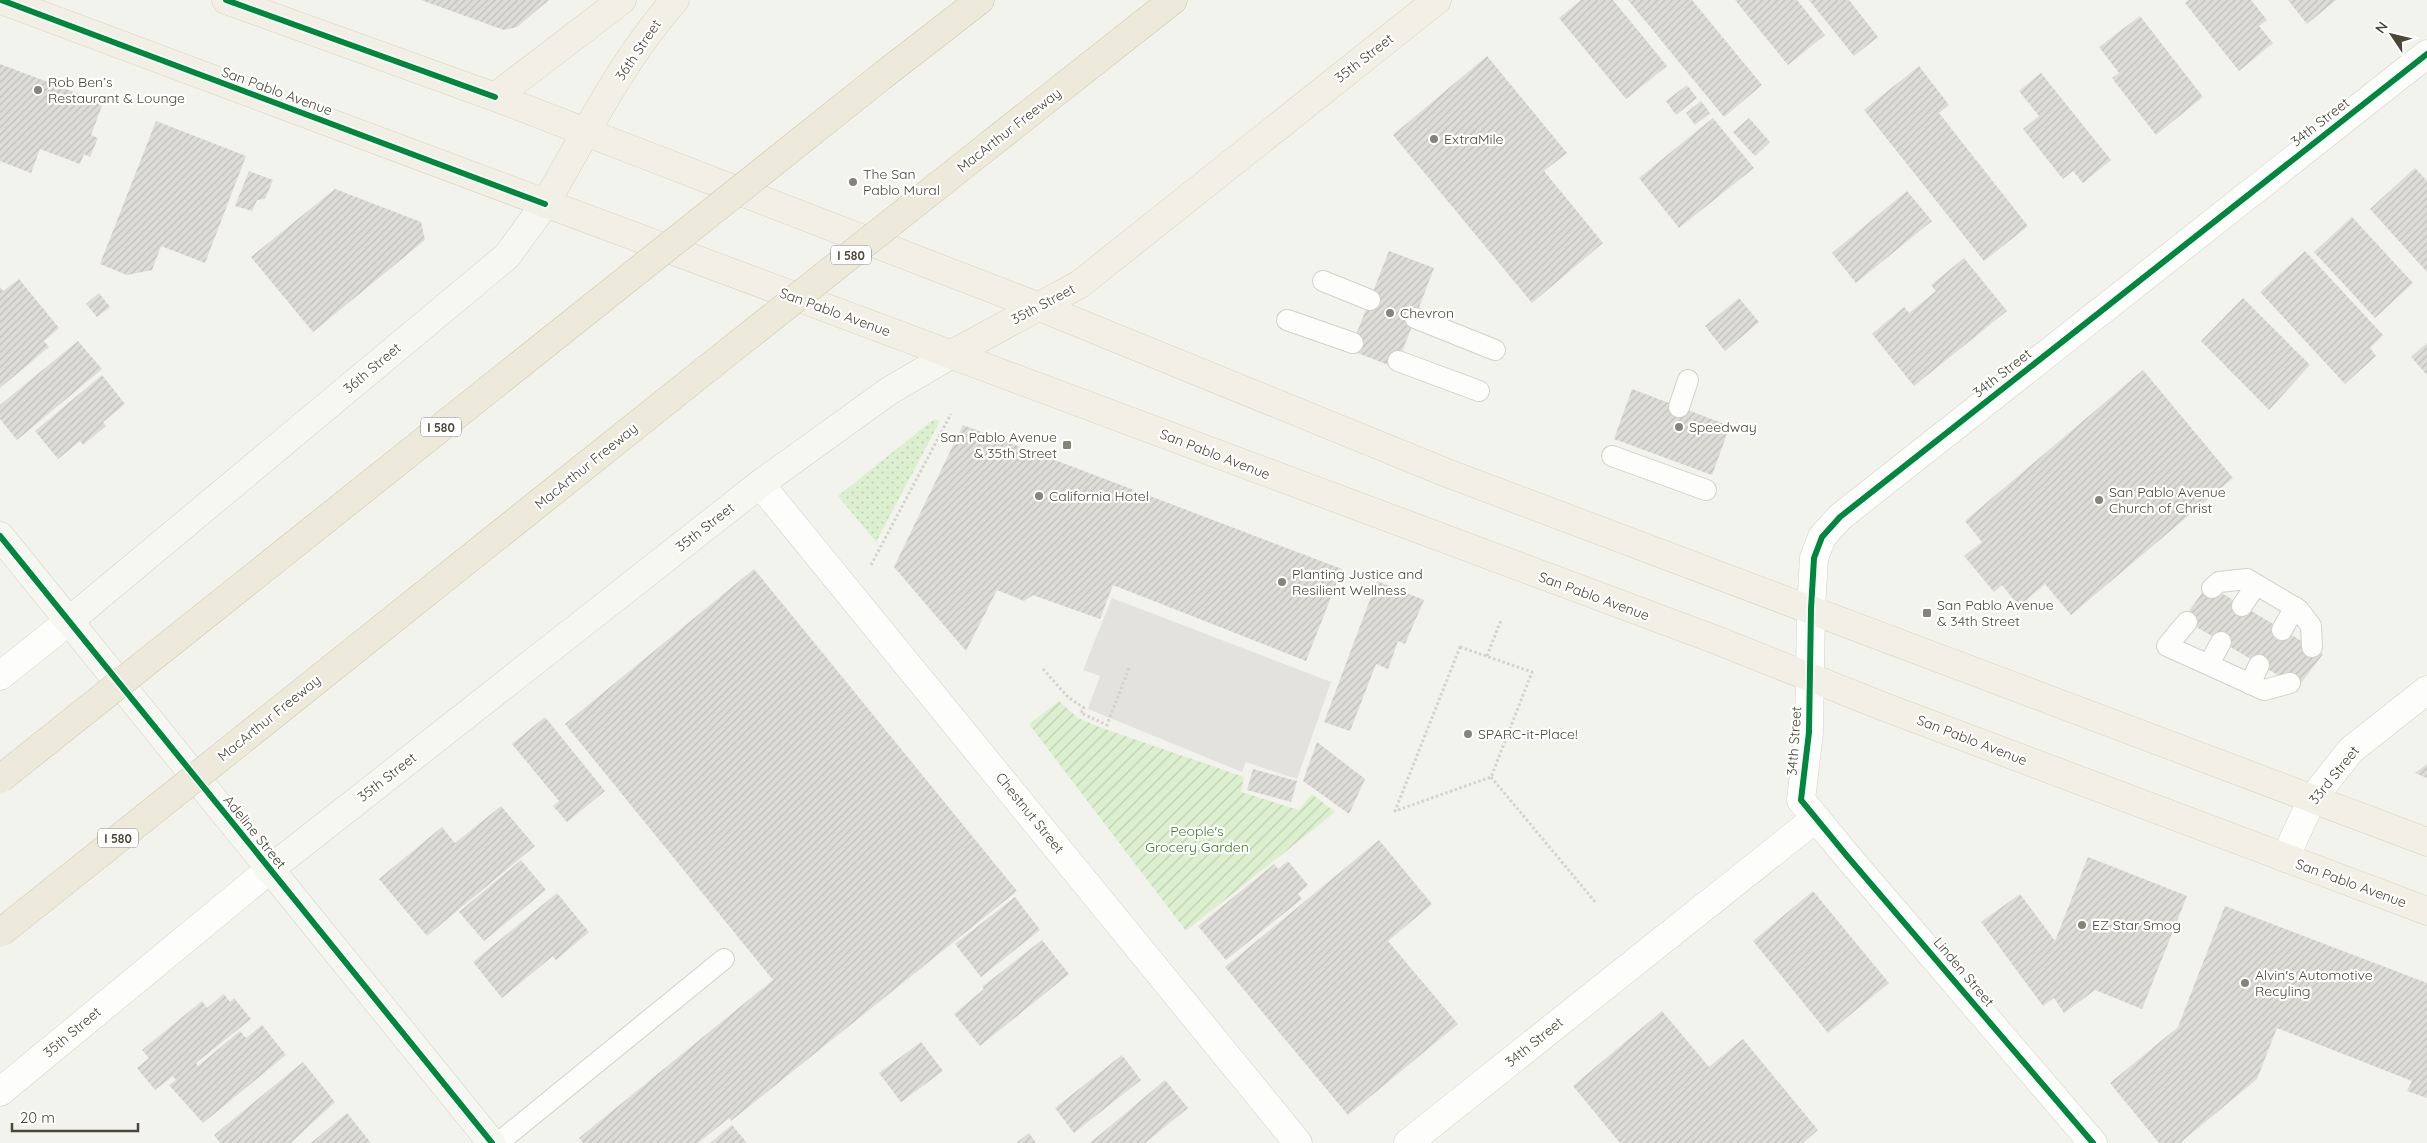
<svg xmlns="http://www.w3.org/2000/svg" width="2427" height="1143" font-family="Quicksand,sans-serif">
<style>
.grass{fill:url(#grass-dots)}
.garden{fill:url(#garden-furrows)}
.parking{fill:#e3e2dc}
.building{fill:url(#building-hatch)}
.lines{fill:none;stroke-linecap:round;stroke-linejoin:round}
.service-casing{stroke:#d1d1cb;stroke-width:22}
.minor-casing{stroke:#d1d1cb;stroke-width:29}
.tertiary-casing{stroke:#d1d1cb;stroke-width:29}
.secondary-casing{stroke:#d3d2c5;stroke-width:29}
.primary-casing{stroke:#d6d3bb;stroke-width:29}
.motorway-casing{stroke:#ccc5a8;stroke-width:29}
.path{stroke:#d3d3cc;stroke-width:3;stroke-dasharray:2.5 2.5;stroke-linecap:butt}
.service{stroke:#fdfdfc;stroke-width:20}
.minor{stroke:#fdfdfc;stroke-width:28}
.tertiary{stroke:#fdfdfc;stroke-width:28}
.secondary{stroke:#f7f7f1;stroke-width:28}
.primary{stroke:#f2f0e6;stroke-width:28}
.motorway{stroke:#edeadb;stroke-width:28}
.motorway-bridge-casing{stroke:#ccc5a8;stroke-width:29;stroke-linecap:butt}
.motorway-bridge{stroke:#edeadb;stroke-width:28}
.cycleway-casing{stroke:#fff;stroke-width:9}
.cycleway{stroke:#00873e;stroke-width:6}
.poi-dot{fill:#868378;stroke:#fff;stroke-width:2}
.labels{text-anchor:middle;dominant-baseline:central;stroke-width:4.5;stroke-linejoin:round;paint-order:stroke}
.shield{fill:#fff;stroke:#817e74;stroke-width:1}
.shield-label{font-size:12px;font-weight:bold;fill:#4b4738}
.street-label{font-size:14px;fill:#4b4738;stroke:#fff}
.poi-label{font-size:14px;fill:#4b4738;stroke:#fff;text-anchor:start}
.park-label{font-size:14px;fill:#3b8028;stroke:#fff}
</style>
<defs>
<pattern id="grass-dots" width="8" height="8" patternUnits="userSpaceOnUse" patternTransform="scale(1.25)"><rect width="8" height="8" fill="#dcefce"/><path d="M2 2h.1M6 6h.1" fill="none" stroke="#beceb2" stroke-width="1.8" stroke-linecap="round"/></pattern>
<pattern id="garden-furrows" width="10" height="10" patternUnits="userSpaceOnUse" patternTransform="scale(1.25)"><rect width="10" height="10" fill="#dcefce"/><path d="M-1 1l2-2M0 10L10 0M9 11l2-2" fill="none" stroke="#beceb2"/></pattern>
<pattern id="building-hatch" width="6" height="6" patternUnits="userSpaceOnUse" patternTransform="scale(1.25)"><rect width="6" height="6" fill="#dddcd6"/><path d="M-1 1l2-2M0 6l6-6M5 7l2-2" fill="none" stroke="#bfbeb8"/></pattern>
</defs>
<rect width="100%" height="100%" fill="#f3f3ee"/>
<polygon class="grass" points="934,419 940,421 876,542 838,496"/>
<polygon class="garden" points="1059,701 1078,718 1102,728 1244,777 1241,792 1299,810 1312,794 1335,812 1186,931 1029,724"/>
<polygon class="parking" points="1112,598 1331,682 1297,779 1246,762 1242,772 1088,709 1100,676 1083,670"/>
<g class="building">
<polygon points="421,0 549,0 517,27 504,30"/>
<polygon points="1581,0 1613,0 1667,66 1626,99 1559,18"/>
<polygon points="1628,0 1692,0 1762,85 1724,117"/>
<polygon points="1735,0 1797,0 1825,35 1788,65"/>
<polygon points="1809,0 1849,0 1878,37 1854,56"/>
<polygon points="2189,0 2251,0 2267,20 2259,26 2273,43 2239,71 2185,3"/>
<polygon points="2288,0 2336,0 2307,24"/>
<polygon points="2140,16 2203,97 2156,135 2112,78 2119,73 2099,47"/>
<polygon points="1487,56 1567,153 1544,171 1603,243 1532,303 1393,135"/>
<polygon points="0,64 103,103 91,135 98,138 90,157 84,154 80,164 40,149 31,173 0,161"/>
<polygon points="1919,66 1949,105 1939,113 2028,226 1984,261 1864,110"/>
<polygon points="2041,73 2111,160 2083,183 2073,171 2063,179 2023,129 2039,116 2019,91"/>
<polygon points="1687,85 1697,98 1676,115 1666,101"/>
<polygon points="1701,101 1710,113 1695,125 1686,113"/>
<polygon points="1713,118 1754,168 1679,228 1639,178"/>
<polygon points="1749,118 1770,142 1755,156 1733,132"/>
<polygon points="156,121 246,156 205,263 161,246 152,270 127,275 100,264"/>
<polygon points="2415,168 2427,181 2427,272 2370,209"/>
<polygon points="249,171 273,180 265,199 257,200 252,211 235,206"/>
<polygon points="335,189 421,222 425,240 313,332 251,257"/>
<polygon points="1907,191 1932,221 1856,283 1832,253"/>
<polygon points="2352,217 2413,283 2375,318 2314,252"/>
<polygon points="1389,251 1434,268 1396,368 1350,350"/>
<polygon points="2305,251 2383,335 2370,348 2376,356 2345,384 2260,292"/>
<polygon points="1964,258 2007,311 1914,386 1872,334 1904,307 1909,313 1936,291 1931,285"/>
<polygon points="19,279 59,328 44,341 49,347 0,388 0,287 3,291"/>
<polygon points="99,293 110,307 97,317 86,304"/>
<polygon points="1739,298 1759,322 1725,351 1705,326"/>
<polygon points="2243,298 2310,365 2269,410 2201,341"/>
<polygon points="78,341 102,369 17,440 0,419 0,405"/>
<polygon points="2427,343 2427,375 2411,357"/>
<polygon points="2143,370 2233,478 2071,615 2045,584 2019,606 2002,585 1994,592 1964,556 1982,542 1965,521"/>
<polygon points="102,375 125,404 103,422 106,426 83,445 80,441 58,459 35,431"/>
<polygon points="1632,389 1730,426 1712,475 1614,439"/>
<polygon points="963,425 1342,569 1306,661 1113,585 1100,619 1033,595 1024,601 997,590 966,651 894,567"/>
<polygon points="754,569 1017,891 731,1121 729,1118 698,1143 583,1143 579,1138 773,980 565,724"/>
<polygon points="1377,581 1424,600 1405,644 1398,641 1388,669 1376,664 1350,731 1324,722"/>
<polygon points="2208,585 2323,654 2298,687 2183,619"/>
<polygon points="545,717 605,791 567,822 553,806 559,801 512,744"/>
<polygon points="1317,742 1365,779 1349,814 1303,781"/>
<polygon points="2427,764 2427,778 2415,773"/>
<polygon points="1253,769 1297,781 1291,802 1247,790"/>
<polygon points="501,806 535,846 427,936 379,879 442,827 455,843"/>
<polygon points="1379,840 1432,904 1388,941 1458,1024 1348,1115 1225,967"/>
<polygon points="2088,857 2187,896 2142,1009 2095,990 2064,1013 2054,998 2043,1006 1981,922 2020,894 2055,941"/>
<polygon points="521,860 546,890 484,941 459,912"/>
<polygon points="1288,861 1308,885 1298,894 1302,899 1226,960 1198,926 1274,864 1278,869"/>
<polygon points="1813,891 1889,983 1828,1033 1753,941"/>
<polygon points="557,893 589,932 556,960 553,956 502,998 473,962"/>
<polygon points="1015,897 1040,930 981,977 955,944"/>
<polygon points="2225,906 2427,983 2427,1098 2407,1091 2412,1081 2277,1028 2257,1079 2180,1143 2159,1143 2110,1083 2178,1027"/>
<polygon points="1042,940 1069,974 980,1046 954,1014 984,989 982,987"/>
<polygon points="224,994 230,1002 234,998 251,1019 196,1063 198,1066 240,1031 246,1038 262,1025 286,1055 203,1123 169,1085 176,1080 173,1076 155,1090 137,1068 149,1058 142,1050 202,1001 207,1008"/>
<polygon points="1662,1011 1709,1067 1743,1039 1818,1130 1803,1143 1620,1143 1573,1086"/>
<polygon points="921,1042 943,1071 901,1102 879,1073"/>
<polygon points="1122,1055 1141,1080 1074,1133 1055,1108"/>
<polygon points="303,1062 335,1102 291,1143 220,1143 214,1135"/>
<polygon points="1165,1080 1188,1108 1145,1143 1090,1143"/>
<polygon points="347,1113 371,1143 311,1143"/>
<polygon points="732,1125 747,1143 710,1143"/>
<polygon points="1029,1133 1036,1143 1016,1143"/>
</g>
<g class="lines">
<defs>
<g id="service">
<polyline points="1323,281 1370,300"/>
<polyline points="1415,318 1495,350"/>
<polyline points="1287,320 1353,343"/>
<polyline points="1398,361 1479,391"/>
<polyline points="1679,407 1688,380"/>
<polyline points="1612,456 1706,490"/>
<polyline points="2212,588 2219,582 2247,579 2299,610 2311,626 2312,647"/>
<polyline points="2242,606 2256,585"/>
<polyline points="2187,622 2167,646 2264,690 2290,683"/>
<polyline points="2282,630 2295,607"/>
<polyline points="2209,664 2221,642"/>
<polyline points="2250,684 2259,665"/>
<polyline points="498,1143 724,959"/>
</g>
<g id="minor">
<polyline points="760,484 1298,1143"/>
<polyline points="2285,858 2312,799 2351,750 2427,690"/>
<polyline points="1408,1143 1816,818"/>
<polyline points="2093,1143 1847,856 1801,800 1809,732 1811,609 1814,558 1822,537 1840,517 2427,54"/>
</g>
<g id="tertiary">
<polyline points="0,676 69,621"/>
<polyline points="0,1092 269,870"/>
</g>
<g id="secondary">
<polyline points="0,536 492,1143"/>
<polyline points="69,621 507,256 545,204"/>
<polyline points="269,870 760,484 889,391 952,354"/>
</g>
<g id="primary">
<polyline points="1,0 1719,641 1882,706 2427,911"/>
<polyline points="226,0 495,97 1037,306 1447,473 2427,842"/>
<polyline points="495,97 622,0"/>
<path d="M545,204C585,135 622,60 675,0"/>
<polyline points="952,354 1080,284 1437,0"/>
</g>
<g id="motorway">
<polyline points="882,76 980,0"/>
<polyline points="993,142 1173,0"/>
<polyline points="237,744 708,368"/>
</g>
</defs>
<use href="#service" class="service-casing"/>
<use href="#minor" class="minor-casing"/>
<use href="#tertiary" class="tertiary-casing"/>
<use href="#secondary" class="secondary-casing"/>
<use href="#primary" class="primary-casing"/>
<use href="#motorway" class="motorway-casing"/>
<g class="path">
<polyline points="871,565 951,414"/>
<polygon points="1460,647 1532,672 1491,777 1395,811"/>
<polyline points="1487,656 1501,620"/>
<polyline points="1043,669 1068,697 1084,708 1081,713 1107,725 1129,668"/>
<polyline points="1491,777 1596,903"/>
</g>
<use href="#service" class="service"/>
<use href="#minor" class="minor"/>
<use href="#tertiary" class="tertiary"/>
<use href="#secondary" class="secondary"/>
<use href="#primary" class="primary"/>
<use href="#motorway" class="motorway"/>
<defs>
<g id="motorway-bridge">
<polyline points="708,368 993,142"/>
<polyline points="0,779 882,76"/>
<polyline points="0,933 237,744"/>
</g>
</defs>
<use href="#motorway-bridge" class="motorway-bridge-casing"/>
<use href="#motorway-bridge" class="motorway-bridge"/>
<defs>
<g id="cycleway">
<polyline points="1,0 545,204"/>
<polyline points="226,0 495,97"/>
<polyline points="0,536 492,1143"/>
<polyline points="2093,1143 1847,856 1801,800 1809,732 1811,609 1814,558 1822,537 1840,517 2427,54"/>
</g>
</defs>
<use href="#cycleway" class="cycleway-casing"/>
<use href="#cycleway" class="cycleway"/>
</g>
<g class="poi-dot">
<circle cx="38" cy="90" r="5"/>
<circle cx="1434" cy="139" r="5"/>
<circle cx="853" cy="182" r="5"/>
<circle cx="1390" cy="313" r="5"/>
<circle cx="1679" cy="427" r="5"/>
<rect x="1062" y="440" width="10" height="10" rx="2.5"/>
<circle cx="1039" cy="496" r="5"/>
<circle cx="2099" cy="500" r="5"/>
<circle cx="1282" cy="582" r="5"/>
<rect x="1922" y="608" width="10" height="10" rx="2.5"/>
<circle cx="1468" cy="734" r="5"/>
<circle cx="2082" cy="925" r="5"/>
<circle cx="2245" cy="983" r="5"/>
</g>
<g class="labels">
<g class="shield">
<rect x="831" y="245.5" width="40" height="19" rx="4"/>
<rect x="421" y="417.5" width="40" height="19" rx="4"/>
<rect x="98" y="828.5" width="40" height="19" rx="4"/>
</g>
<g class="shield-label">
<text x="851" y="255">I 580</text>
<text x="441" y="427">I 580</text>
<text x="118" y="838">I 580</text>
</g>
<g class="street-label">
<text transform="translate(638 50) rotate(-56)">36th Street</text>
<text transform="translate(1364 58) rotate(-38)">35th Street</text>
<text transform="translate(277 91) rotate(20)">San Pablo Avenue</text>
<text transform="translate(2320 122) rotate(-38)">34th Street</text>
<text transform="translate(1009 130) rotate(-38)">MacArthur Freeway</text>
<text transform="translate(1043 304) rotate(-28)">35th Street</text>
<text transform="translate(835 312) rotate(20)">San Pablo Avenue</text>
<text transform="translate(372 368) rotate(-40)">36th Street</text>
<text transform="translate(2002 373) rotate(-38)">34th Street</text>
<text transform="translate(1215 454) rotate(21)">San Pablo Avenue</text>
<text transform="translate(586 466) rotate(-39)">MacArthur Freeway</text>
<text transform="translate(705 527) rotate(-38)">35th Street</text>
<text transform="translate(1594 596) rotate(20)">San Pablo Avenue</text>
<text transform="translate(269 718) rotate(-39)">MacArthur Freeway</text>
<text transform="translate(1972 740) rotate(21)">San Pablo Avenue</text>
<text transform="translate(1794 741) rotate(-86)">34th Street</text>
<text transform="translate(2334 775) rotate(-51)">33rd Street</text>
<text transform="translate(387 777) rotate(-38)">35th Street</text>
<text transform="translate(1030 813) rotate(51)">Chestnut Street</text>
<text transform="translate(255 832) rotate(51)">Adeline Street</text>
<text transform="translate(2351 883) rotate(20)">San Pablo Avenue</text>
<text transform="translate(1964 972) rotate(50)">Linden Street</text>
<text transform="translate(72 1032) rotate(-40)">35th Street</text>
<text transform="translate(1534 1042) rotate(-39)">34th Street</text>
</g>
<g class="poi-label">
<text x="48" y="82">Rob Ben’s<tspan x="48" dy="16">Restaurant &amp; Lounge</tspan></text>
<text x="1444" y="139">ExtraMile</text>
<text x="863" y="174">The San<tspan x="863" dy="16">Pablo Mural</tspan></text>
<text x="1400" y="313">Chevron</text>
<text x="1689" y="427">Speedway</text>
<text x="1057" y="437" text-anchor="end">San Pablo Avenue<tspan x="1057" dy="16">&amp; 35th Street</tspan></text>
<text x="2109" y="492">San Pablo Avenue<tspan x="2109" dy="16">Church of Christ</tspan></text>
<text x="1049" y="496">California Hotel</text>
<text x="1292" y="574">Planting Justice and<tspan x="1292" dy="16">Resilient Wellness</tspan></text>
<text x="1937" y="605">San Pablo Avenue<tspan x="1937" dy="16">&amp; 34th Street</tspan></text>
<text x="1478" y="734">SPARC-it-Place!</text>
<text x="2092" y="925">EZ Star Smog</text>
<text x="2255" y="975">Alvin's Automotive<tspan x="2255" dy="16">Recyling</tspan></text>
</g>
<g class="park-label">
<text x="1197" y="831">People's<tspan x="1197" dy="16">Grocery Garden</tspan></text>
</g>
</g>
<g transform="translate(2392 35) rotate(305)" stroke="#ffffff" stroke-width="4" paint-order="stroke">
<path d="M0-4L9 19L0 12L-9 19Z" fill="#4b4738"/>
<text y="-8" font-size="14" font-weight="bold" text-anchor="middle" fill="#4b4738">N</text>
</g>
<path d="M12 1123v8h126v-8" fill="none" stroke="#4b4738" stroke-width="2.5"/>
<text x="20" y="1123" font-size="15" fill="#4b4738" stroke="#ffffff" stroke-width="4" paint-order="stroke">20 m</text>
</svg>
